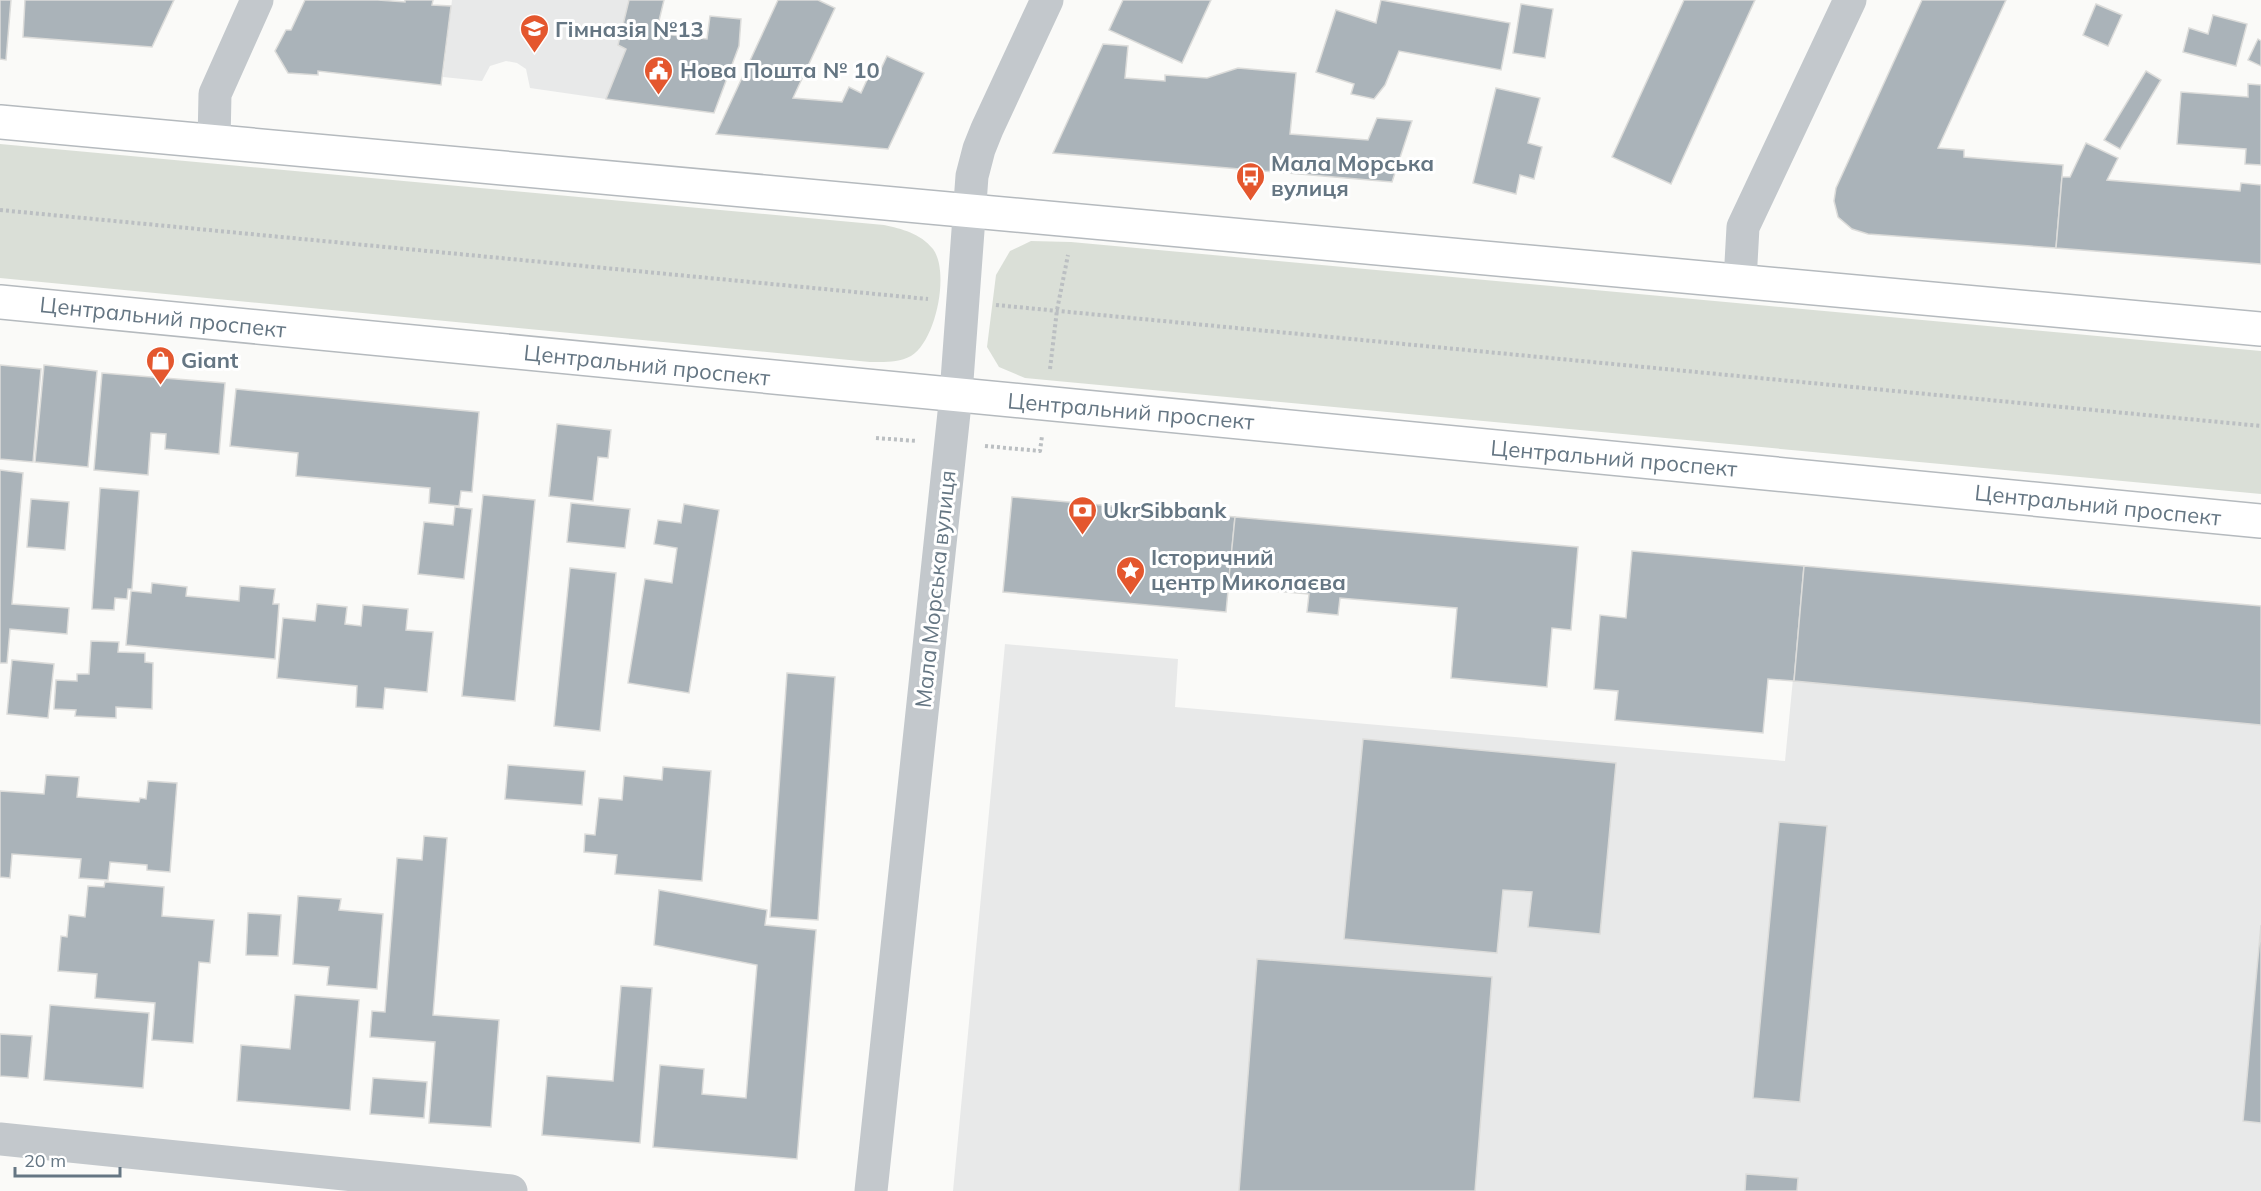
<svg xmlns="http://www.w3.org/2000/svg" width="2261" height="1191" font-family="Mulish,sans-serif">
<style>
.built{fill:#e8e9e9}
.green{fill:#dadfd7}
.building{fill:#aab3b9;stroke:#dcdcda;stroke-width:1.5}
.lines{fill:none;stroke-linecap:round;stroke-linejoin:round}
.major-casing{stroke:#b5babe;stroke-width:36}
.path{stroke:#bbbfc2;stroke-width:4;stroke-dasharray:3 3;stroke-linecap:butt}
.minor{stroke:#c3c8cc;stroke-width:33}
.major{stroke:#fff;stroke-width:33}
.labels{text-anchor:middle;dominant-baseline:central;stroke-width:6;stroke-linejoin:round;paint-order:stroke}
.poi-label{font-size:22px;font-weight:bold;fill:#657683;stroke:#fff;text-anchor:start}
.street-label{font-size:22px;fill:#657683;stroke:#fff}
</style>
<rect width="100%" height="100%" fill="#fafaf8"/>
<g class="built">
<polygon points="452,0 629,0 626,49 606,99 530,88 526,69 517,63 506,61 490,66 482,81 443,77"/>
<polygon points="1804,566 2261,606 2261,1191 953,1191 1005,644 1178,659 1175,707 1785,761"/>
</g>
<g class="green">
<path d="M0,144L884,225C902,229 920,233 933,249C950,272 936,341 911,356C898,363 885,362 870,362L0,278Z"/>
<polygon points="1031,241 1071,242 2261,351 2261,494 1025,378 999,367 987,347 996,275 1010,251"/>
</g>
<g class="building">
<polygon points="0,0 11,0 6,60 0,59"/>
<polygon points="25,0 174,0 152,47 23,37"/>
<polygon points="305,0 378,0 405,2 405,0 433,0 432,5 451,6 441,85 318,71 318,75 288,73 275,51 286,30 291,30"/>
<polygon points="629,0 664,0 656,33 707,39 710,16 741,19 739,46 714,113 606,99 626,49 618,45"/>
<polygon points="778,0 818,0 835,8 793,98 842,102 849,87 861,93 872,69 879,73 887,56 924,73 888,149 716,134"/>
<polygon points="1123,0 1211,0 1182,63 1109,30"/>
<polygon points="1381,0 1510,23 1501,70 1399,51 1385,85 1374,99 1351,94 1354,84 1316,72 1336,10 1376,23"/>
<polygon points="1684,0 1755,0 1671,184 1612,157"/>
<polygon points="1922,0 2006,0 1938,148 1964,150 1964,157 2063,165 2056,248 1868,234 1852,229 1838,217 1834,201 1836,188"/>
<polygon points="1521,4 1553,9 1545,58 1513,53"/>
<polygon points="2096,4 2122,15 2108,46 2083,35"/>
<polygon points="2213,15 2247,24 2236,66 2183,52 2189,28 2208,34"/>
<polygon points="2258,39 2261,41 2261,66 2248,60"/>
<polygon points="1103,44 1128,46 1125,78 1165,81 1165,75 1207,78 1238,68 1296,73 1290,134 1368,140 1377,118 1412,121 1392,182 1053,153"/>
<polygon points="2146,71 2161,80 2120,149 2104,140"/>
<polygon points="2248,84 2261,85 2261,165 2245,164 2246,149 2177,144 2181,92 2248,97"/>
<polygon points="1496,88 1540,98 1528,143 1542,147 1534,179 1520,175 1516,194 1473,183"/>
<polygon points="2086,143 2118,158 2107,180 2240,191 2241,183 2261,185 2261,264 2056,248 2062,177 2070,177"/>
<polygon points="0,365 41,369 33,462 0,459"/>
<polygon points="44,365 97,371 88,467 35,462"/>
<polygon points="102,373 225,383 219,454 165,449 166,434 151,433 148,475 94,470"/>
<polygon points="236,389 479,412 472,492 461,491 459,506 429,503 430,488 296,476 298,453 230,446"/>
<polygon points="557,424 611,430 608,458 598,457 593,501 549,496"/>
<polygon points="0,470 23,473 12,604 69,608 67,634 10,629 7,663 0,663"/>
<polygon points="100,488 139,491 132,589 128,589 127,599 115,598 114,610 92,609"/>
<polygon points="483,495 535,500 515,701 462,696"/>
<polygon points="1012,497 1235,517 1226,612 1003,592"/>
<polygon points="31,499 69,502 65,550 27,547"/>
<polygon points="571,503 630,509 625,548 567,542"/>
<polygon points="684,504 719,510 689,693 628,683 645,579 672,583 677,548 654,544 658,520 681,523"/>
<polygon points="455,507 472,509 464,579 418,574 424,522 453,525"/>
<polygon points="1235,517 1578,547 1571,630 1552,628 1547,687 1451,678 1457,608 1340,598 1338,615 1307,612 1309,594 1228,587"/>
<polygon points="1632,551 1804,566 1794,681 1768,679 1763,733 1615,720 1618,691 1594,689 1600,615 1626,618"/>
<polygon points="1804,566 2261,606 2261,725 1794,681"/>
<polygon points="570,568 616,573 600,731 554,726"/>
<polygon points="152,583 187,587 186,596 239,601 240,586 275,589 273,604 279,604 275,659 126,645 131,591 151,593"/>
<polygon points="317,604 347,607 345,624 361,626 363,605 408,609 406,630 433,632 427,692 385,688 383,709 356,707 357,686 277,678 283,618 315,621"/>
<polygon points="91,641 119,642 118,652 145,653 145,662 153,663 152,709 116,707 116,718 75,716 76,710 54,709 56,680 77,681 77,674 89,674"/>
<polygon points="12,660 54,664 48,718 7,714"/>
<polygon points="787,673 835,677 818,920 770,917"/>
<polygon points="1363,739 1616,763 1600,934 1528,927 1532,892 1503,890 1497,953 1344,939"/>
<polygon points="508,765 585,771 582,805 505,799"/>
<polygon points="663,767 711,771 702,881 615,874 617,855 584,852 585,834 595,835 599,798 622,800 624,776 662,780"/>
<polygon points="46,775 79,777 77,797 139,802 140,798 146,799 148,781 177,783 170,872 147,870 147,865 110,862 108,880 79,878 81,859 12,854 10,878 0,877 0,791 44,794"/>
<polygon points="1779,822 1827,826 1800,1102 1753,1098"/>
<polygon points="424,836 447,838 433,1015 499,1020 491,1127 429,1123 435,1042 370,1037 372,1011 385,1012 397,858 422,860"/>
<polygon points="105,882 164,887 162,916 214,920 210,963 199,962 193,1043 152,1040 155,1003 95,998 97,974 58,971 61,936 67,937 69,915 85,917 88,886 104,887"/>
<polygon points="659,890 767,910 765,925 816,930 797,1159 653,1147 660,1065 704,1069 702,1094 746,1098 757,965 654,945"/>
<polygon points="298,896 341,899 339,910 383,914 377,989 327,985 329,967 293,964"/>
<polygon points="248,913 281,915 278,956 246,955"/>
<polygon points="2261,925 2261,1123 2243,1121"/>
<polygon points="1257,959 1492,977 1475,1191 1239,1191"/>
<polygon points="621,986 652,988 640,1143 542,1135 547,1076 613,1081"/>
<polygon points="295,995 359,1000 350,1110 237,1101 241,1045 290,1049"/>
<polygon points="50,1005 149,1013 143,1088 44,1080"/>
<polygon points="0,1034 32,1036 28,1078 0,1076"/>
<polygon points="373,1078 427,1082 424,1118 370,1114"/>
<polygon points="1746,1174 1798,1178 1797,1191 1745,1191"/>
</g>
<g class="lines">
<defs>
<g id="major">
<polyline points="0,122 2261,329"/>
<polyline points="0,302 2261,521"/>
</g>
</defs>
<use href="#major" class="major-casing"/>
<g class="path">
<polyline points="0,210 928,299"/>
<polyline points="996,305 2261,426"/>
<polyline points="1050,369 1057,310 1068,255"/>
<polyline points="876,438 917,441"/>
<polyline points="985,446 1040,451 1042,436"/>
</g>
<g class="minor">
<polyline points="214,142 215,94 257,0"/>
<polyline points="1740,281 1743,227 1850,0"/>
<polyline points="0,1139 511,1191"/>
<polyline points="871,1191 956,394 972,176 979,149 987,129 1047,0"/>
</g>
<use href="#major" class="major"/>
</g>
<defs>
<symbol id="school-pin" viewBox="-11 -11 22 30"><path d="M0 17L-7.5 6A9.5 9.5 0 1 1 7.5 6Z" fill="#e4572e" stroke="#fff"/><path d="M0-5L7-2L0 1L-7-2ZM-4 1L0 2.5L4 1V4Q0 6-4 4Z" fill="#fff"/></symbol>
<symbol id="civic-pin" viewBox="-11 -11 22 30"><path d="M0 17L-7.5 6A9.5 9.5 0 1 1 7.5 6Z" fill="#e4572e" stroke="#fff"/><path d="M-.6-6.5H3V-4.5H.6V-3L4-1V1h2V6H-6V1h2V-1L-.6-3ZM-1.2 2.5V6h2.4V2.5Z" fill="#fff"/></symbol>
<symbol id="bus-pin" viewBox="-11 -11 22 30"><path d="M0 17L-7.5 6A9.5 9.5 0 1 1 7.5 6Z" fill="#e4572e" stroke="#fff"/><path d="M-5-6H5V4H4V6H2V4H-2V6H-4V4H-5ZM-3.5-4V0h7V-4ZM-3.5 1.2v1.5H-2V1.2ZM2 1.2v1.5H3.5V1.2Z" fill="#fff"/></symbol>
<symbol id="shop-pin" viewBox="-11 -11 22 30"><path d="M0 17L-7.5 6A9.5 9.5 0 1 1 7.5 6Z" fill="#e4572e" stroke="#fff"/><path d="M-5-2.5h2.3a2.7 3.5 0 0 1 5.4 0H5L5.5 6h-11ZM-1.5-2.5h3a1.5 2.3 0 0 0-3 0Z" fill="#fff"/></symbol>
<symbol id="bank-pin" viewBox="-11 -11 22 30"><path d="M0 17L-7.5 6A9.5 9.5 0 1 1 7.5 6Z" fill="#e4572e" stroke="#fff"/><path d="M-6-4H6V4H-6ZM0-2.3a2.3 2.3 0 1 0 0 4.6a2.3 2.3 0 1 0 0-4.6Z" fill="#fff"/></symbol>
<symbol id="sight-pin" viewBox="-11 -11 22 30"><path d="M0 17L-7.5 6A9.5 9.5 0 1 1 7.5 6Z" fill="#e4572e" stroke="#fff"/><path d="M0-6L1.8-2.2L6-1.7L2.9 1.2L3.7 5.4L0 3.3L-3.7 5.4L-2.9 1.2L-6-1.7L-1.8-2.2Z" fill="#fff"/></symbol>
</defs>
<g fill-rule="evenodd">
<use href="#school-pin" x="518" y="12" width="33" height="45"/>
<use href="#civic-pin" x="642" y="54" width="33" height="45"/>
<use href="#bus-pin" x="1234" y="160" width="33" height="45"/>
<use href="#shop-pin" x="144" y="344" width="33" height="45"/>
<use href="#bank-pin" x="1066" y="494" width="33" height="45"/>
<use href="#sight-pin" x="1114" y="554" width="33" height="45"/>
</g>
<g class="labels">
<g class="poi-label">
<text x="555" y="29">Гімназія №13</text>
<text x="680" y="70">Нова Пошта № 10</text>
<text x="1271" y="163">Мала Морська<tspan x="1271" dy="25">вулиця</tspan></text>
<text x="181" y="360">Giant</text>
<text x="1103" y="510">UkrSibbank</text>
<text x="1151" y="557">Історичний<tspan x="1151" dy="25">центр Миколаєва</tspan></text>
</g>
<g class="street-label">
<text transform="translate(163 317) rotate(6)">Центральний проспект</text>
<text transform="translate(647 365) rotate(6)">Центральний проспект</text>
<text transform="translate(1131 411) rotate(5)">Центральний проспект</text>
<text transform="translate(1614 458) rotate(5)">Центральний проспект</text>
<text transform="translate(2098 505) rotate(6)">Центральний проспект</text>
<text transform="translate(935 589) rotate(-84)">Мала Морська вулиця</text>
</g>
</g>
<path d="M15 1167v9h105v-9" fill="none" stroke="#657683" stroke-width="3"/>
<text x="24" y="1167" font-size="18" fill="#657683" stroke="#ffffff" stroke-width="4.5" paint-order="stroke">20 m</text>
</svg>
